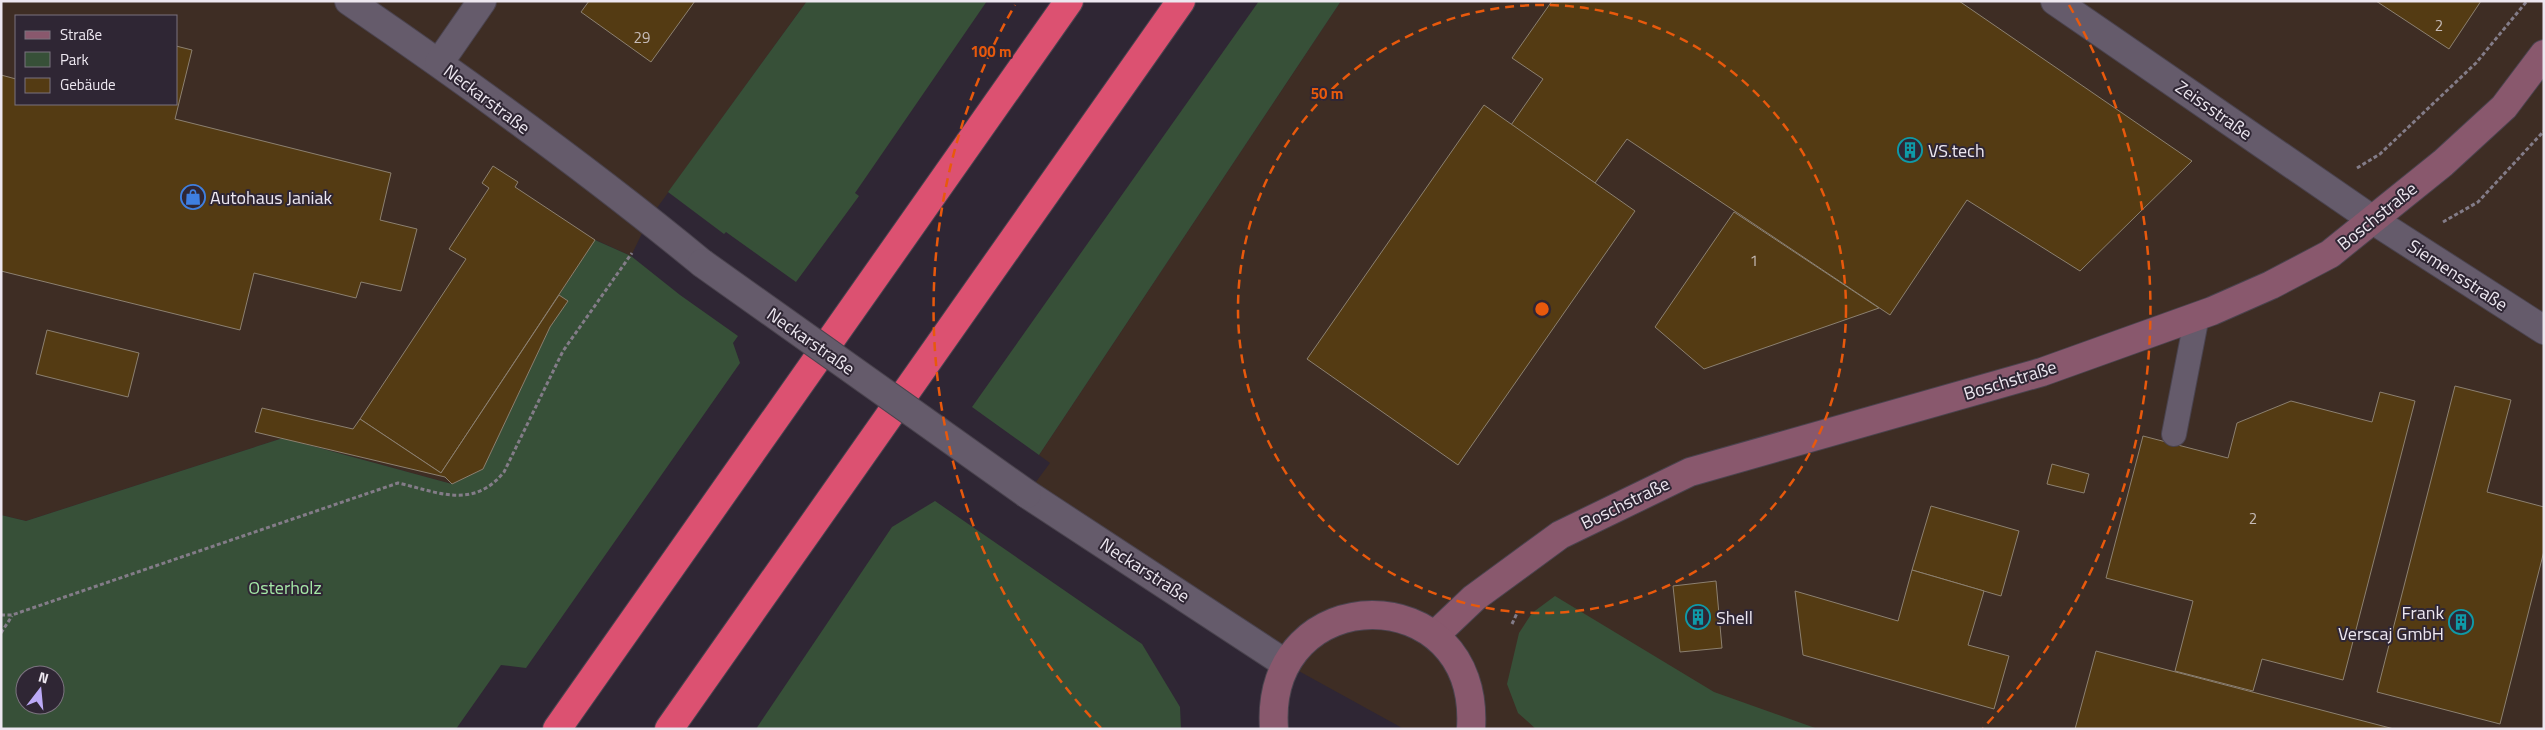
<svg xmlns="http://www.w3.org/2000/svg" width="2545" height="730" font-family="'Titillium Web',sans-serif">
<style>
.industrial{fill:#3e2d24;fill-rule:evenodd}
.green{fill:#375038;fill-rule:evenodd}
.building{fill:#543b13;stroke:#8c8070}
.lines{fill:none;stroke-linecap:round;stroke-linejoin:round}
.lane-casing{stroke:#4a434e;stroke-width:26}
.street-casing{stroke:#4a434e;stroke-width:30}
.secondary-casing{stroke:#4a434e;stroke-width:30}
.highway-casing{stroke:#4a434e;stroke-width:30}
.path{stroke:#837c88;stroke-width:3;stroke-dasharray:4 2.5;stroke-linecap:butt}
.lane{stroke:#655b6b;stroke-width:24}
.street{stroke:#655b6b;stroke-width:28}
.secondary{stroke:#89586d;stroke-width:28}
.highway{stroke:#dc5171;stroke-width:28}
.street-bridge-casing{stroke:#4a434e;stroke-width:30;stroke-linecap:butt}
.street-bridge{stroke:#655b6b;stroke-width:28}
.ring{fill:none;stroke:#e8590c;stroke-width:2.5;stroke-dasharray:9 6}
.labels{text-anchor:middle;dominant-baseline:central;stroke-width:4;stroke-linejoin:round;paint-order:stroke}
.number-label{font-size:15px;fill:#c7bcb9}
.street-label{font-size:18px;fill:#ede7f0;stroke:#2f2634}
.poi-label{font-size:18px;fill:#ede7f0;stroke:#2f2634;text-anchor:start}
.park-label{font-size:18px;fill:#a4e7a6;stroke:#2f2634}
.centre{fill:#e8590c;stroke:#2f2634;stroke-width:2.5}
.ring-label{font-size:15px;text-anchor:middle;font-weight:bold;fill:#e8590c;stroke:#2f2634;stroke-width:4;stroke-linejoin:round;paint-order:stroke}
</style>
<rect width="100%" height="100%" fill="#2f2634"/>
<g class="industrial">
<path d="M1,1H807L649,219L631,256L596,240L568,301L550,327L483,469L452,484L283,438L26,521L1,515ZM16,16H176V104H16Z"/>
<polygon points="1341,1 2544,1 2544,729 1404,729 1286,664 1027,494 1050,463 1039,455"/>
</g>
<g class="green">
<polygon points="807,1 987,1 855,193 859,196 796,282 726,232 724,234 668,192"/>
<polygon points="1259,1 1341,1 1039,455 972,407"/>
<path d="M595,240L631,256L680,295L738,336L733,343L740,363L526,668L501,665L456,729H1V515L26,521L283,438L452,484L483,469L550,327L567,301L559,295ZM25,675H55V705H25Z"/>
<polygon points="935,501 1142,644 1180,707 1181,729 756,729 892,527"/>
<polygon points="1555,596 1714,692 1818,729 1536,729 1518,713 1507,684 1519,633 1532,613"/>
</g>
<g class="building">
<polygon points="589,1 695,1 651,62 581,12"/>
<polygon points="1552,1 1959,1 2192,161 2080,271 1967,200 1890,315 1627,139 1595,183 1511,125 1543,79 1512,58"/>
<polygon points="2376,1 2481,1 2449,49"/>
<polygon points="176,46 192,50 175,119 391,173 380,220 417,229 401,291 361,282 356,298 254,273 240,330 1,271 1,75 16,79 16,104 176,104"/>
<polygon points="1484,105 1635,211 1458,465 1307,359"/>
<polygon points="493,166 518,182 515,187 595,240 441,473 360,419 466,259 449,249 489,188 482,183"/>
<polygon points="1734,212 1879,308 1704,369 1655,327"/>
<polygon points="559,295 568,301 550,327 483,469 452,484 445,477 255,432 262,408 353,429 360,419 441,473"/>
<polygon points="47,330 139,353 128,397 36,374"/>
<polygon points="2455,386 2511,400 2487,492 2544,507 2544,551 2500,724 2377,692"/>
<polygon points="2380,392 2415,401 2343,680 2262,659 2253,691 2175,671 2193,601 2106,578 2143,436 2228,458 2237,423 2291,401 2372,422"/>
<polygon points="2052,464 2089,474 2084,493 2047,484"/>
<polygon points="1931,506 2019,531 2001,596 1912,570"/>
<polygon points="1912,570 1984,591 1968,645 2009,656 1994,709 1803,655 1795,591 1898,621"/>
<polygon points="1716,581 1722,648 1680,652 1673,586"/>
<polygon points="2096,651 2122,658 2394,729 2075,729"/>
</g>
<g class="lines">
<defs>
<polyline id="lane" points="2174,434 2197,316"/>
<g id="street">
<path d="M349,1C470,84 589,170 702,263"/>
<polyline points="2055,1 2373,220 2544,330"/>
<polyline points="439,63 482,1"/>
<polyline points="1027,494 1286,664"/>
</g>
<g id="secondary">
<polyline points="1435,635 1474,598 1560,535 1690,472 2042,372 2212,311 2271,285 2330,254 2443,163 2504,107 2544,54"/>
<path d="M1274,729C1263,578 1481,576 1471,729"/>
</g>
<g id="highway">
<polyline points="557,729 1069,1"/>
<polyline points="669,729 1181,1"/>
</g>
</defs>
<use href="#lane" class="lane-casing"/>
<use href="#street" class="street-casing"/>
<use href="#secondary" class="secondary-casing"/>
<use href="#highway" class="highway-casing"/>
<g class="path">
<polyline points="2357,168 2380,154 2476,63 2527,1"/>
<polyline points="2443,222 2478,202 2544,131"/>
<path d="M1,615H12L398,483C438,492 473,510 504,472L563,351L632,253"/>
<polyline points="1512,624 1518,611"/>
<polyline points="1,633 12,616"/>
</g>
<use href="#lane" class="lane"/>
<use href="#street" class="street"/>
<use href="#secondary" class="secondary"/>
<use href="#highway" class="highway"/>
<defs>
<polyline id="street-bridge" points="702,263 1027,494"/>
</defs>
<use href="#street-bridge" class="street-bridge-casing"/>
<use href="#street-bridge" class="street-bridge"/>
</g>
<g class="ring">
<circle cx="1542" cy="309" r="304"/>
<path d="M1101 728A608 608 0 0 1 1015 5M2069 5A608 608 0 0 1 1983 728"/>
</g>
<defs>
<symbol id="building-ring" viewBox="-11 -11 22 22"><circle r="9.5" fill="#2f2634" stroke="#0f9aa8" stroke-width="1.5"/><path d="M-4-6H4V6H1V3H-1V6H-4ZM-2.5-4.3h1.7v1.8h-1.7ZM.8-4.3h1.7v1.8H.8ZM-2.5-1h1.7V.8h-1.7ZM.8-1h1.7V.8H.8Z" fill="#0f9aa8"/></symbol>
<symbol id="shop-ring" viewBox="-11 -11 22 22"><circle r="9.5" fill="#2f2634" stroke="#3f7fe0" stroke-width="1.5"/><path d="M-5-2.5h2.3a2.7 3.5 0 0 1 5.4 0H5L5.5 6h-11ZM-1.5-2.5h3a1.5 2.3 0 0 0-3 0Z" fill="#3f7fe0"/></symbol>
</defs>
<g fill-rule="evenodd">
<use href="#building-ring" x="1896" y="136" width="28" height="28"/>
<use href="#shop-ring" x="179" y="183" width="28" height="28"/>
<use href="#building-ring" x="1684" y="603" width="28" height="28"/>
<use href="#building-ring" x="2447" y="608" width="28" height="28"/>
</g>
<g class="labels">
<g class="number-label">
<text x="2439" y="25">2</text>
<text x="642" y="37">29</text>
<text x="1754" y="260">1</text>
<text x="2253" y="518">2</text>
</g>
<g class="street-label">
<text transform="translate(487 99) rotate(37)">Neckarstraße</text>
<text transform="translate(2214 110) rotate(35)">Zeissstraße</text>
<text transform="translate(2377 216) rotate(-39)">Boschstraße</text>
<text transform="translate(2458 275) rotate(33)">Siemensstraße</text>
<text transform="translate(811 341) rotate(35)">Neckarstraße</text>
<text transform="translate(2010 380) rotate(-17)">Boschstraße</text>
<text transform="translate(1625 503) rotate(-26)">Boschstraße</text>
<text transform="translate(1145 570) rotate(33)">Neckarstraße</text>
</g>
<g class="poi-label">
<text x="1928" y="150">VS.tech</text>
<text x="210" y="197">Autohaus Janiak</text>
<text x="2444" y="612" text-anchor="end">Frank<tspan x="2444" dy="21">Verscaj GmbH</tspan></text>
<text x="1716" y="617">Shell</text>
</g>
<g class="park-label">
<text x="285" y="587">Osterholz</text>
</g>
</g>
<circle cx="1542" cy="309" r="8" class="centre"/>
<g class="ring-label">
<text x="991" y="57">100 m</text>
<text x="1327" y="99">50 m</text>
</g>
<rect width="2545" height="730" fill="none" stroke="#ede7f0" stroke-width="5"/>
<rect x="15" y="15" width="162" height="90" fill="#2f2634" stroke="#7b737f"/>
<rect x="25" y="31" width="25" height="8" fill="#89586d" stroke="#7b737f"/>
<text x="60" y="40" font-size="15" fill="#ede7f0">Straße</text>
<rect x="25" y="52" width="25" height="15" fill="#375038" stroke="#7b737f"/>
<text x="60" y="65" font-size="15" fill="#ede7f0">Park</text>
<rect x="25" y="78" width="25" height="15" fill="#543b13" stroke="#7b737f"/>
<text x="60" y="90" font-size="15" fill="#ede7f0">Gebäude</text>
<g transform="translate(40 690) rotate(16)"><circle r="24" fill="#2f2634" stroke="#7b737f"/>
<path d="M0-4L9 19L0 12L-9 19Z" fill="#bcaaf6"/>
<text y="-8" font-size="14" font-weight="bold" text-anchor="middle" fill="#ede7f0">N</text>
</g>
</svg>
